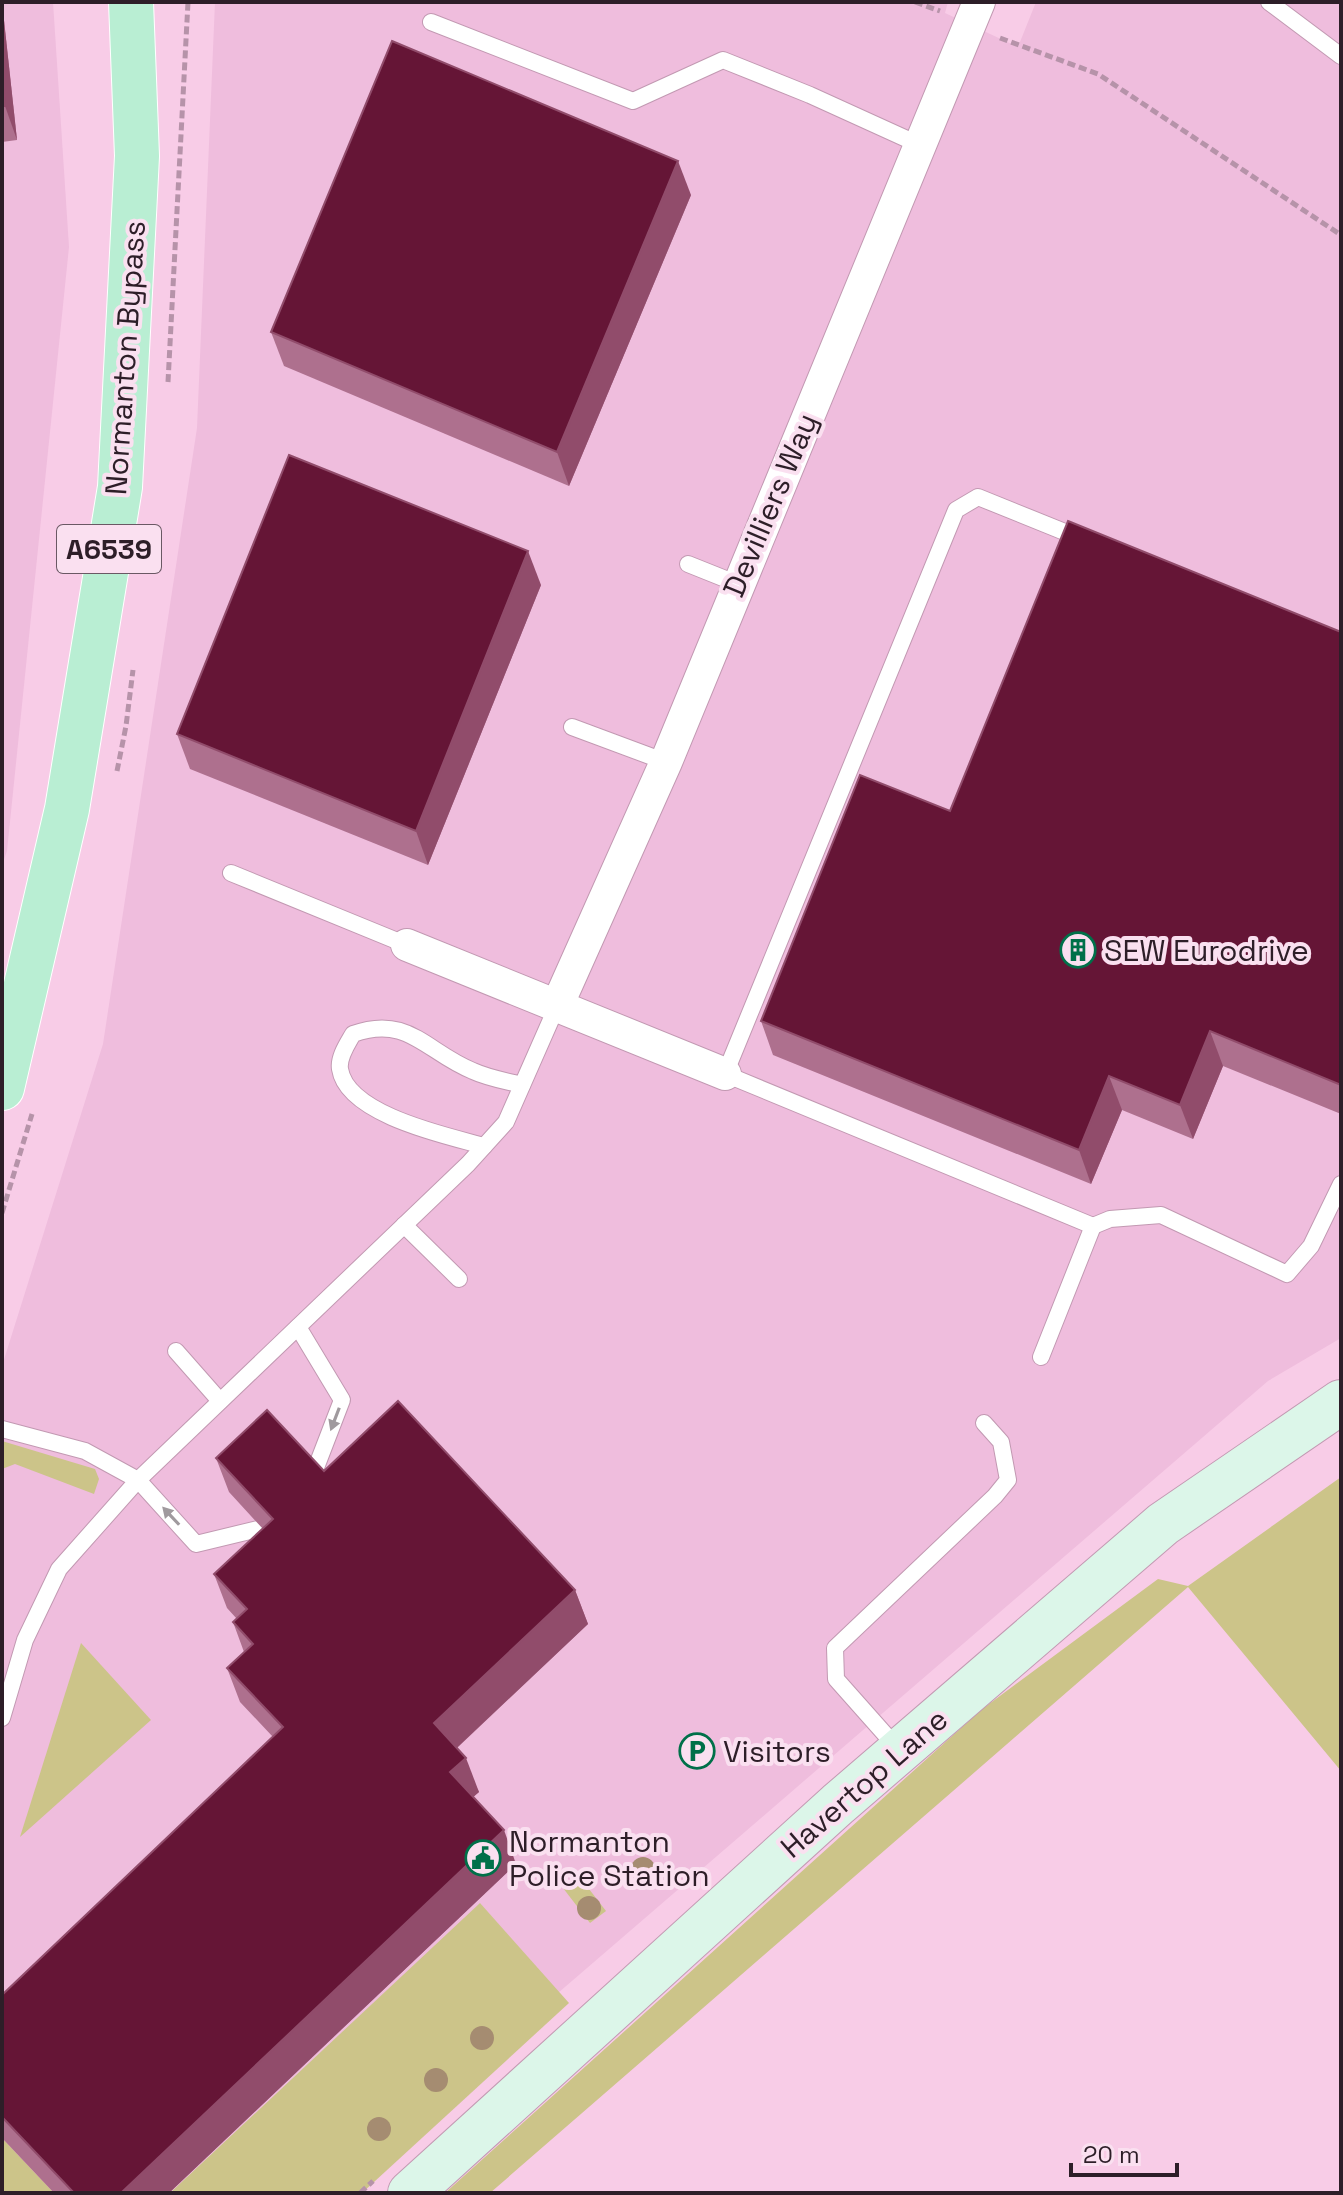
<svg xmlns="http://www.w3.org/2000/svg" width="1343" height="2195" font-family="'Space Grotesk',sans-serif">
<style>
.built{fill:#efbddd}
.green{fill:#ccc489}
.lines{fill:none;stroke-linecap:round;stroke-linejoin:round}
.lane-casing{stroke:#c299b2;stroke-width:18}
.street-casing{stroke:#c299b2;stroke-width:34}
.secondary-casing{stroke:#c299b2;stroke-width:46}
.primary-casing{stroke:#fff;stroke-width:46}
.path{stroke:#b693a9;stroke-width:5;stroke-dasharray:8 4;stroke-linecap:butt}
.lane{stroke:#fff;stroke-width:16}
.street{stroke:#fff;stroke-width:32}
.secondary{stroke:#dcf6e9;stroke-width:44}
.primary{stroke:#b9eed3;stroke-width:44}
.tree{fill:#a58c71}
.wall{fill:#ae708e}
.shaded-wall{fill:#914c6b}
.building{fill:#651536;stroke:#914c6b;stroke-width:2}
.oneway{fill:#a09a9e}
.labels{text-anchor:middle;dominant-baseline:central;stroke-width:8;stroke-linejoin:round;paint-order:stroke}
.shield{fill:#fae0f0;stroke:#6a5864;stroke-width:2}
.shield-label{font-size:28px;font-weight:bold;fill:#2d1e28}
.street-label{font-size:30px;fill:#2d1e28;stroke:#fae0f0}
.poi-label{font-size:30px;fill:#2d1e28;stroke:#fae0f0;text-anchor:start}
</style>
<rect width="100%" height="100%" fill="#f8cce7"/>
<g class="built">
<polygon points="2,2 53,2 69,247 7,851 2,865"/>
<polygon points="215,2 948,2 945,13 1018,47 1036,2 1341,2 1341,1338 1268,1381 326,2193 2,2193 2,1366 103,1044 197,428"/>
</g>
<g class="green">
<polygon points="2,1441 95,1469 99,1479 94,1494 15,1464 2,1469"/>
<polygon points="1341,1477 1341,1771 1188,1587 490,2193 445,2193 981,1710 1158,1579 1188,1586"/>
<polygon points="81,1643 151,1720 20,1837"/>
<polygon points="579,1876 606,1911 590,1923 563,1888"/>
<polygon points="480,1903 569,2003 362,2193 170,2193"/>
<polygon points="2,2138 54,2193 2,2193"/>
</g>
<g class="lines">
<defs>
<g id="lane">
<polyline points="1269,2 1341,56"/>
<polyline points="431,22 633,101 723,60 810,95 920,145"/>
<polyline points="688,564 738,584"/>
<polyline points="572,727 666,762"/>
<polyline points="231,873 407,945"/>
<path d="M484,1146C448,1136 347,1115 340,1069C338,1057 348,1043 353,1034C408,1014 426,1052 473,1071C488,1078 506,1081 522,1085"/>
<polyline points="404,1225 459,1279"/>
<polyline points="1093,1226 1110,1219 1161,1215 1287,1274 1311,1246 1341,1184"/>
<polyline points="298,1327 342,1400 312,1478"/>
<polyline points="176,1351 220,1401"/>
<polyline points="1041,1357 1093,1226 725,1074 956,510 978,497 1082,539"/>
<polyline points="2,1429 85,1451 138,1480 196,1544 262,1528"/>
<polyline points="2,1718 25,1640 59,1569 138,1480 468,1164 506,1122 557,1006"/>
<polyline points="899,1750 836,1679 835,1648 995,1496 1008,1480 1001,1442 984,1423"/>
</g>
<g id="street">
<polyline points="407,945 725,1074"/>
<polyline points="557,1006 666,762 979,2"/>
</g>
<polyline id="secondary" points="410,2193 838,1804 1163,1524 1341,1402"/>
<polyline id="primary" points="2,1088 67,809 120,487 137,156 131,2"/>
</defs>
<use href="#lane" class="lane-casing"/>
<use href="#street" class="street-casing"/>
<use href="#secondary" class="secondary-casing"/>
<use href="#primary" class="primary-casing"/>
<g class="path">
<polyline points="915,2 940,11"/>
<polyline points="1000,38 1098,74 1341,235"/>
<polyline points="168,382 188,2"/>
<polyline points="117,771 126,726 133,670"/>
<polyline points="2,1213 32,1114"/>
<polyline points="360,2193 373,2181"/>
</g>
<use href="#lane" class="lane"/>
<use href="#street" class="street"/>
<use href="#secondary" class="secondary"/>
<use href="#primary" class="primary"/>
</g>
<g class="tree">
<circle cx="643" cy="1869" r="12"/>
<circle cx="589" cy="1908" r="12"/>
<circle cx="482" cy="2038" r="12"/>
<circle cx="436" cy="2080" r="12"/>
<circle cx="379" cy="2129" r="12"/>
</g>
<g class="wall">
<polygon points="2,2 17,140 2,142"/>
<polygon points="691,195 569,486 284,366 271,332"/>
<polygon points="541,585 428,865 190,769 177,734"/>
<polygon points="1341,632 1341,1114 1223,1066 1193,1139 1122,1110 1091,1184 773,1055 761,1021 950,811"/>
<polygon points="216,1458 324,1471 575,1590 588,1624 457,1748 479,1792 473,1797 516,1864 169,2193 54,2193 2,2138 2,1995 273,1737 240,1702 227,1668 244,1652 233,1622 237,1619 227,1608 214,1574 263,1529 229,1492"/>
</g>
<g class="shaded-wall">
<polygon points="2,2 17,140 5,106 2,81"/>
<polygon points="678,161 691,195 569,486 557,452"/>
<polygon points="528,551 541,585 428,865 416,831"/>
<polygon points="1210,1031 1223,1066 1193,1139 1180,1105"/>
<polygon points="1109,1076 1122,1110 1091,1184 1079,1150"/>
<polygon points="575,1590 588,1624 447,1757 434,1723"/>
<polygon points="466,1758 479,1792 463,1806 450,1772"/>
<polygon points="504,1830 516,1864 169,2193 121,2193"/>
</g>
<g class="building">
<polygon points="392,41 678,161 557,452 271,332"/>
<polygon points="2,81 5,106 2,106"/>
<polygon points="289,455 528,551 416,831 177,734"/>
<polygon points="1068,521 1341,632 1341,1085 1210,1031 1180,1105 1109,1076 1079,1150 761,1021 860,775 950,811"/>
<polygon points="398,1401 575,1590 434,1723 466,1758 450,1772 504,1830 121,2193 74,2193 2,2117 2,1995 283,1727 227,1668 253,1644 233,1622 247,1609 214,1574 273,1519 216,1458 267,1410 324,1471"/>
</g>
<defs><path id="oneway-solid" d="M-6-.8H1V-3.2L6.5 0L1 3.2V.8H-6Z" transform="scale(2)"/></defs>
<g class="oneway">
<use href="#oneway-solid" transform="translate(335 1419) rotate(111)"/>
<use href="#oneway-solid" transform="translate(171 1516) rotate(-133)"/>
</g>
<defs>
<symbol id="building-ring" viewBox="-11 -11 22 22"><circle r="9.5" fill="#fae0f0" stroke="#007049" stroke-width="1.5"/><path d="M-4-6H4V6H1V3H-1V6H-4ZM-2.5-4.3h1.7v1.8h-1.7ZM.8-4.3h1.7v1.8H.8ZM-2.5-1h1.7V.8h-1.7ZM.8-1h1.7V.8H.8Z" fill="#007049"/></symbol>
<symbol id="parking-ring" viewBox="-11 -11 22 22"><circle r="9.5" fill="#fae0f0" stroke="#007049" stroke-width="1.5"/><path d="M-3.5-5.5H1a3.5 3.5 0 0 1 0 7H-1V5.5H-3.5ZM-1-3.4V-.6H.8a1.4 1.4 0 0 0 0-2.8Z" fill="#007049"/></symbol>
<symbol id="civic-ring" viewBox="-11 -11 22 22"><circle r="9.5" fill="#fae0f0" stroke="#007049" stroke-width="1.5"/><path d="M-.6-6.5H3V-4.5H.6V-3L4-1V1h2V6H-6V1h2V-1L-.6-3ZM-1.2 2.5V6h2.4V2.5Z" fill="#007049"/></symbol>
</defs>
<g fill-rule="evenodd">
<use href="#building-ring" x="1058" y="930" width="40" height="40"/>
<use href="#parking-ring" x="677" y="1731" width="40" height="40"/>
<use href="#civic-ring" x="463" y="1838" width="40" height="40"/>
</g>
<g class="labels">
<rect class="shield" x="57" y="525" width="104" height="48" rx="6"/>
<g class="shield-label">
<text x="109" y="549">A6539</text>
</g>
<g class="street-label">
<text transform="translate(125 358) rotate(-86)">Normanton Bypass</text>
<text transform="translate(770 505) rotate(-67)">Devilliers Way</text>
<text transform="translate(864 1783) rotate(-41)">Havertop Lane</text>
</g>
<g class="poi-label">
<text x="1104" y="950">SEW Eurodrive</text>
<text x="723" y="1751">Visitors</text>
<text x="509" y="1841">Normanton<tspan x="509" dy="34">Police Station</tspan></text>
</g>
</g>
<rect width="1343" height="2195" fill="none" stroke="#2d1e28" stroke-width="8"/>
<path d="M1071 2163v12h106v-12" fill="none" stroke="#2d1e28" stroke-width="4"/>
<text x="1083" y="2163" font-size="24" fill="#2d1e28" stroke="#fae0f0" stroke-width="6" paint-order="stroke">20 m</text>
</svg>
